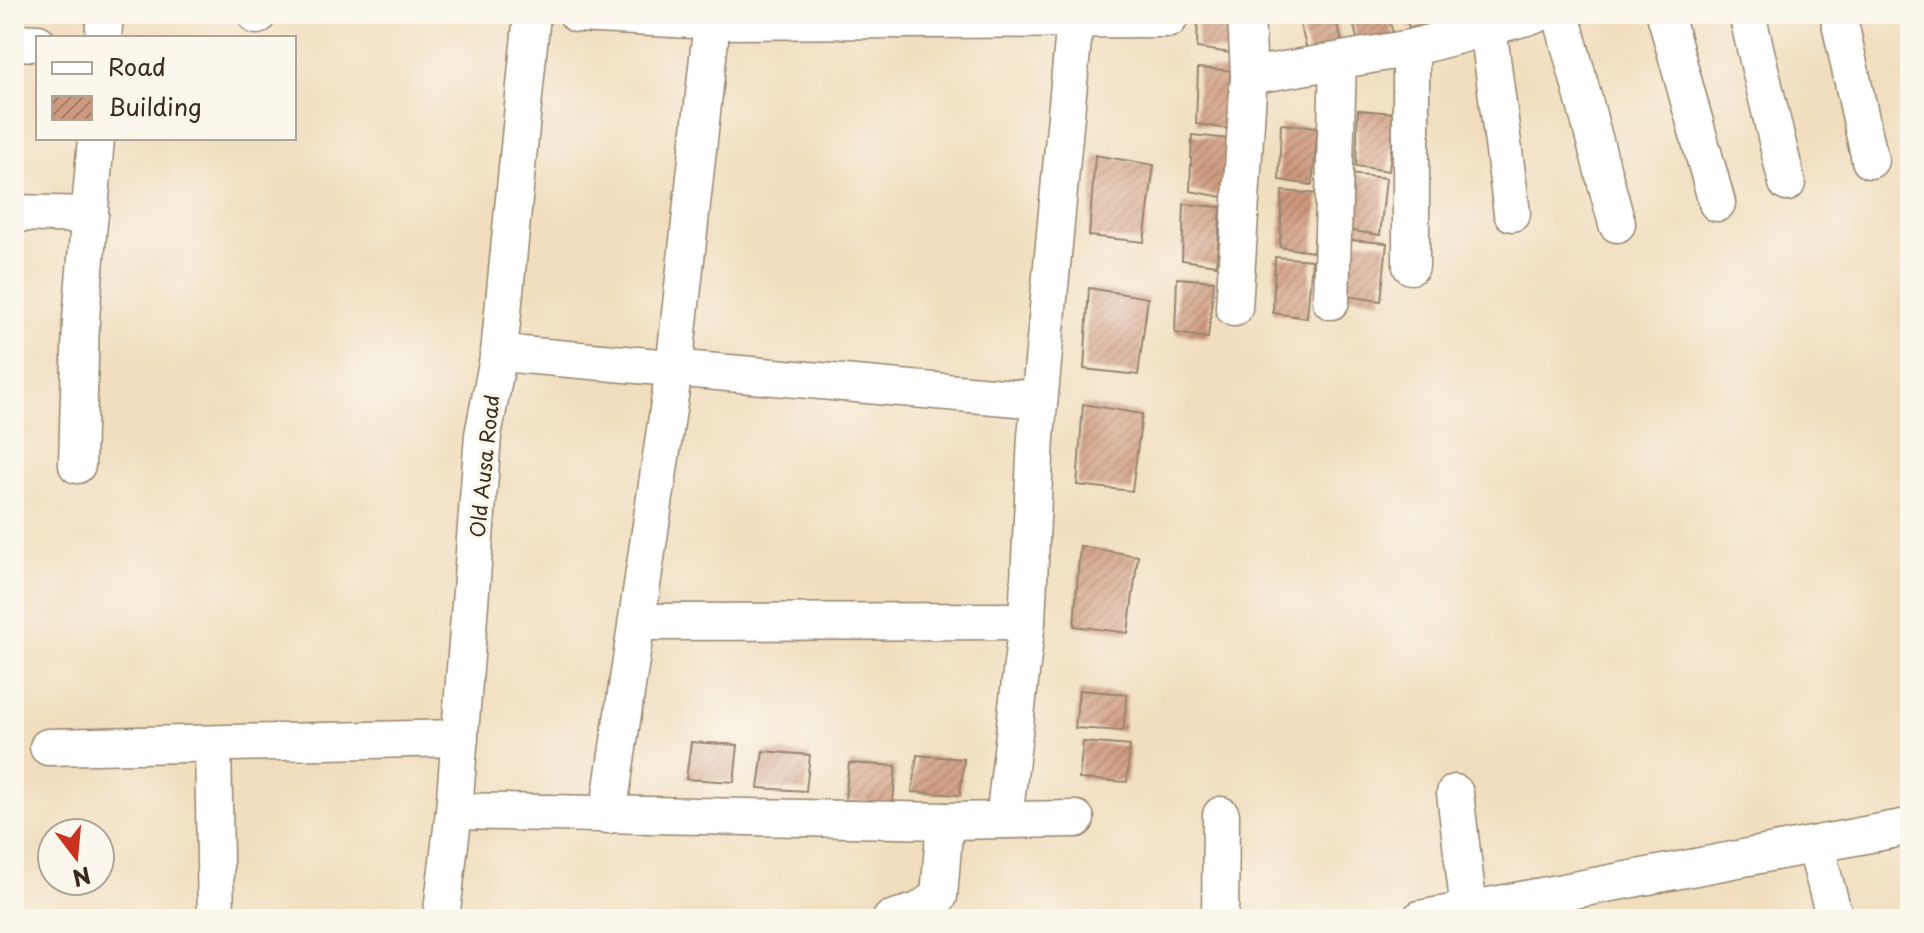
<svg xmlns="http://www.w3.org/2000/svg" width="1924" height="933" font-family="'Playpen Sans',sans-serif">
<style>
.building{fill:url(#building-hatch)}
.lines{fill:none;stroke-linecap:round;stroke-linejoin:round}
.street-casing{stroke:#96846e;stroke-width:39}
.street{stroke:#fff;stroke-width:36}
.labels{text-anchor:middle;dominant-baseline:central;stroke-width:7;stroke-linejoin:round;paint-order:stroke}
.street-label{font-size:20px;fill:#3b2a1e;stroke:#fbf7ec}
</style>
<defs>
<pattern id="building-hatch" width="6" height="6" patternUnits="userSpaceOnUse" patternTransform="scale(2)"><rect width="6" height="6" fill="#cf997d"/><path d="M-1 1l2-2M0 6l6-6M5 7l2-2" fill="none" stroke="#a97d66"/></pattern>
</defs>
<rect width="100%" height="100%" fill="#fbf7ec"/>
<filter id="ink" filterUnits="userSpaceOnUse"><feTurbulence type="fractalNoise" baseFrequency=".0125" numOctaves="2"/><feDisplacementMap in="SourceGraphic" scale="16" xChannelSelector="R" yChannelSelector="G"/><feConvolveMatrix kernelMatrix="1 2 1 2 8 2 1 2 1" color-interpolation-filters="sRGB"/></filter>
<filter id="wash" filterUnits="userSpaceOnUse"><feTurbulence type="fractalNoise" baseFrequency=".006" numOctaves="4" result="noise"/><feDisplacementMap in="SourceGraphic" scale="32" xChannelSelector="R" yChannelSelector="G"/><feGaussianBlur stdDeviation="1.8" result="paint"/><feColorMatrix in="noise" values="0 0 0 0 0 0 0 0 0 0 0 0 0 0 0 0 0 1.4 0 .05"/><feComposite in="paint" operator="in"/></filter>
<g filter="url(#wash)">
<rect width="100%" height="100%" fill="#f0debe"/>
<g id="blocks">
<g class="building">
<polygon points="1198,14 1234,14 1231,53 1197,48"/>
<polygon points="1297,14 1334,14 1344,49 1309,56"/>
<polygon points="1351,14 1387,14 1395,39 1359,46"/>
<polygon points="1405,14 1442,14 1444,21 1409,28"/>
<polygon points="1198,68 1235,71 1229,129 1196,124"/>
<polygon points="1358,110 1395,113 1389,171 1356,166"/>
<polygon points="1281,124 1318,127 1312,185 1279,180"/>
<polygon points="1192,135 1229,139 1223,197 1190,191"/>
<polygon points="1095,155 1154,165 1144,242 1089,236"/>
<polygon points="1349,174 1386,178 1380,235 1347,230"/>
<polygon points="1282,191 1319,194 1313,252 1280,247"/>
<polygon points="1184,204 1221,207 1216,265 1182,260"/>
<polygon points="1349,240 1387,243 1381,301 1347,296"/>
<polygon points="1275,257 1312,260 1307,318 1273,313"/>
<polygon points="1177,278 1214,281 1208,338 1175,333"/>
<polygon points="1089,288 1148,298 1138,375 1084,369"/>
<polygon points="1083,404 1142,414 1132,491 1077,485"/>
<polygon points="1080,546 1138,556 1128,633 1074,626"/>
<polygon points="1079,690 1127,694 1123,731 1075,728"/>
<polygon points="691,742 738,745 734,782 686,779"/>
<polygon points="1083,742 1130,746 1127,782 1079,779"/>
<polygon points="763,751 810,755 806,791 758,788"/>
<polygon points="917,755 964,759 960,795 912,792"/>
<polygon points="849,763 896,766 893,803 845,800"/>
</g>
</g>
</g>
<g filter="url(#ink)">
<use href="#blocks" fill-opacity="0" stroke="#96846e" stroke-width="2"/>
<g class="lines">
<defs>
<g id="street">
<polyline points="577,14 712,21 1169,19"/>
<polyline points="1561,14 1617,224"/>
<polyline points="1665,14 1717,203"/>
<polyline points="1747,14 1787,183"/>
<polyline points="1838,14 1870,160"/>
<polyline points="257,16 257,14"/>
<polyline points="1488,27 1512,213"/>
<polyline points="103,38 105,14"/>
<polyline points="14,42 38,43"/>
<polyline points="1249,76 1411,48 1538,14"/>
<polyline points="14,213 90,215"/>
<polyline points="1411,266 1411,48"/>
<polyline points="1331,301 1338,62"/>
<polyline points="1234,308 1249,76 1246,14"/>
<polyline points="499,353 1039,400"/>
<polyline points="77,465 81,319 96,138"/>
<polyline points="637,622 1027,621"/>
<polyline points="213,744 216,919"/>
<polyline points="48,747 460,738"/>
<polyline points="1455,793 1470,919"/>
<polyline points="454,811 945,821 1076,819"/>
<polyline points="608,815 674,369 712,21"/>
<polyline points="1004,820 1027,621 1036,437 1075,19"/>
<polyline points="1815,845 1835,919"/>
<polyline points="441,919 454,811 483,435 499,353 532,14"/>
<polyline points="891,919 919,911 939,896 945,821"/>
<polyline points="1220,919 1221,815"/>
<polyline points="1420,919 1902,828"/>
</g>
</defs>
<use href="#street" class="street-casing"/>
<use href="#street" class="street"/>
</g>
</g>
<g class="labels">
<g class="street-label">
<text transform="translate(484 466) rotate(-84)">Old Ausa Road</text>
</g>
</g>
<rect width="1924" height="933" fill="none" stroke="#fbf7ec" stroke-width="48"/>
<rect x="36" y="36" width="260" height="104" fill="#fbf7ec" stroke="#aea59a" stroke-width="2"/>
<rect x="52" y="62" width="40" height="12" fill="#ffffff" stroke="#aea59a" stroke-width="2"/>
<text x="108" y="76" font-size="24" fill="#3b2a1e">Road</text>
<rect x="52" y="96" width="40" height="24" fill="url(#building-hatch)" stroke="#aea59a" stroke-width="2"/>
<text x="108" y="116" font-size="24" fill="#3b2a1e">Building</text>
<g transform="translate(76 857) rotate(164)"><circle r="38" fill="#fbf7ec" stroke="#aea59a" stroke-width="2"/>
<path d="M0-6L14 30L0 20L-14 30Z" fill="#c8321e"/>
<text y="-12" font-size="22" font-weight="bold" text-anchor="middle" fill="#3b2a1e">N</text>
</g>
</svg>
